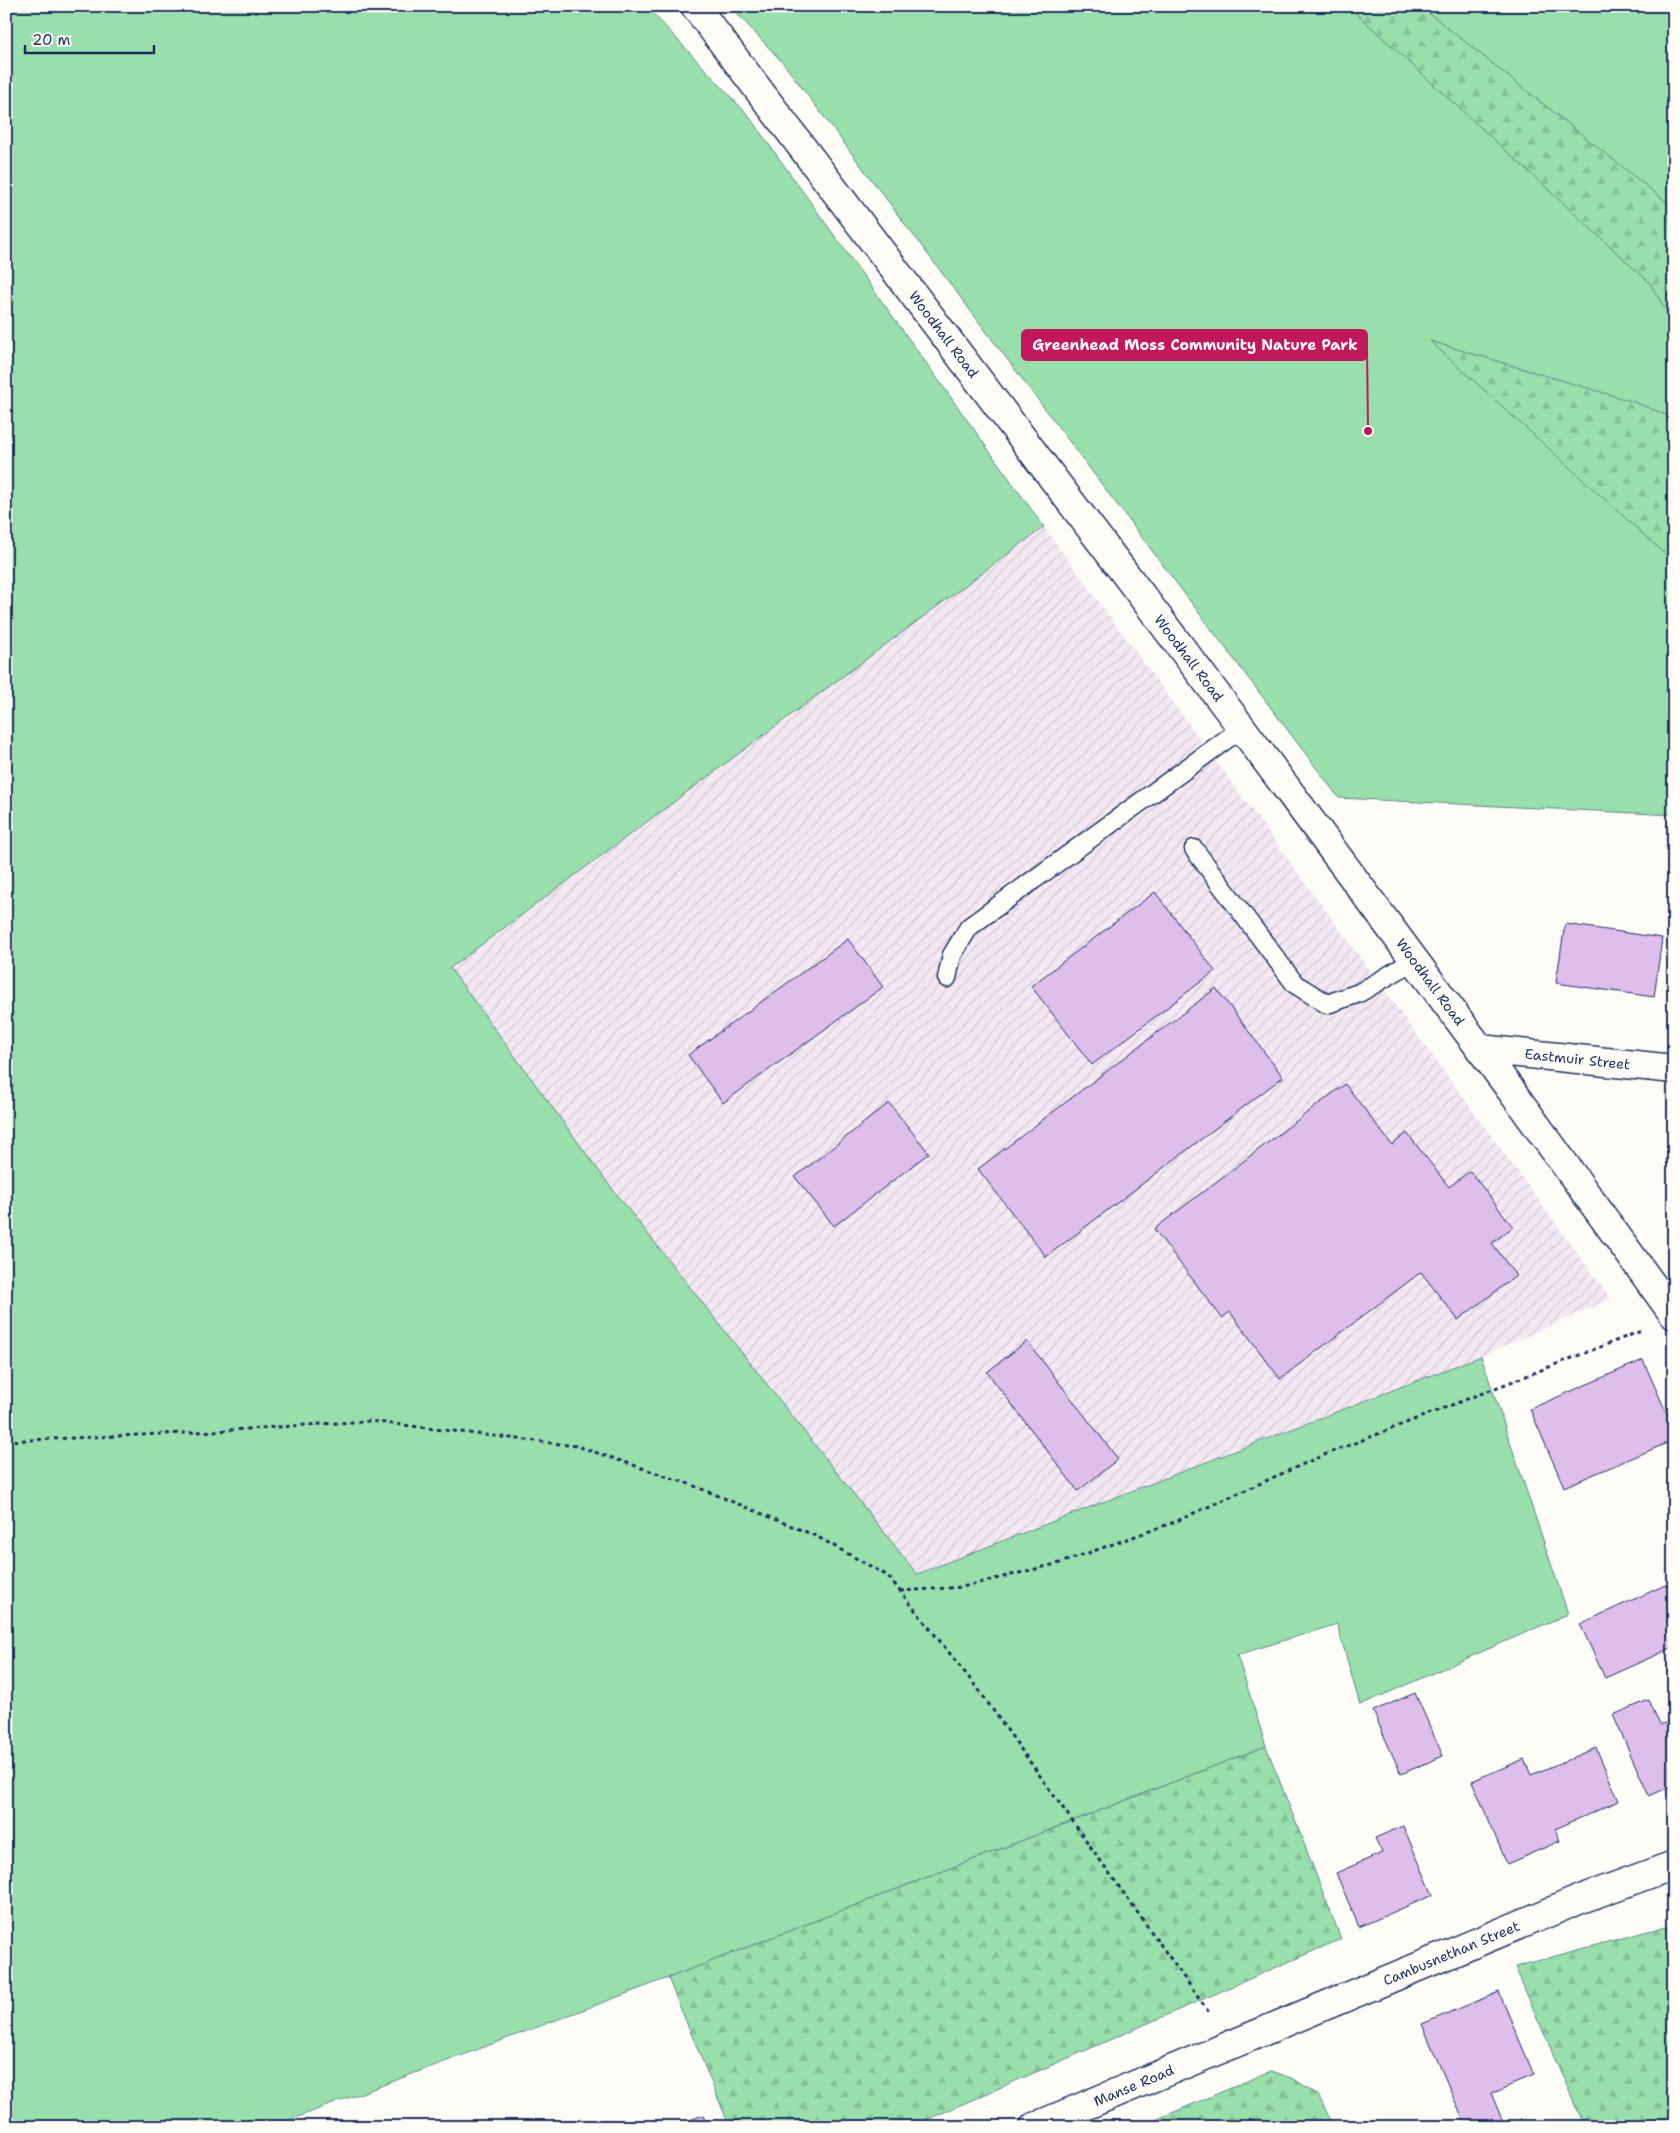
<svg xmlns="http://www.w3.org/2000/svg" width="1680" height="2133" font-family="'Shantell Sans',sans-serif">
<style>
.industrial{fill:url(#industrial-furrows)}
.green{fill:#99dfac;stroke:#5a8785}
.forest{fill:url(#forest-firs);stroke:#5a8785}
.building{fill:#debeeb;stroke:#1b2f5e}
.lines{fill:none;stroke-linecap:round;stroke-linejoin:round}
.lane-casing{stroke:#1b2f5e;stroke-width:21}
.street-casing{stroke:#1b2f5e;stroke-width:31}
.secondary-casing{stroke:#1b2f5e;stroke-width:31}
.primary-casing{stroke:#1b2f5e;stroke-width:31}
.path{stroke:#1b2f5e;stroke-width:3;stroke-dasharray:4 4;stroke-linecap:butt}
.lane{stroke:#fdfcf7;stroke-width:18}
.street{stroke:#fdfcf7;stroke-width:28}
.secondary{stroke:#fdfcf7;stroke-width:28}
.primary{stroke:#fdfcf7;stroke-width:28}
.labels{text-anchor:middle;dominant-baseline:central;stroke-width:4.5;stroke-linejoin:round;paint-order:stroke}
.street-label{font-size:14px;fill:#1b2f5e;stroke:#fdfcf7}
.leader{fill:none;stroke:#c2185b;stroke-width:2}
.callout-dot{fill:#c2185b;stroke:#fdfcf7;stroke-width:2}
.callout{fill:#c2185b;stroke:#c2185b;stroke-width:2}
.callout-label{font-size:15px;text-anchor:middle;font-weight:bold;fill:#fff}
</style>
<defs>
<pattern id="industrial-furrows" width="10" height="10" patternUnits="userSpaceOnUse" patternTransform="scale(1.25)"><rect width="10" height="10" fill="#f4e9f3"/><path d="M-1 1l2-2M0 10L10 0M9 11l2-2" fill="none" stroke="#d1c8d3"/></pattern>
<pattern id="forest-firs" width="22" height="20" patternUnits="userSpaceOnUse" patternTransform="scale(1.25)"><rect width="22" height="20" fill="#99dfac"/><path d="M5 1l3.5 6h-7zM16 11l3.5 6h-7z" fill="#83c096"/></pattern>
</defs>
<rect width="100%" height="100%" fill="#fdfcf7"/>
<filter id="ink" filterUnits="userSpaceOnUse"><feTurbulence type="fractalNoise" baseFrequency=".02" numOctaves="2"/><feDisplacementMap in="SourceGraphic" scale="10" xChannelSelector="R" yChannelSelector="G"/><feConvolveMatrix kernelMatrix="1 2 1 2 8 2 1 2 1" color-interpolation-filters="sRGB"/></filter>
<g filter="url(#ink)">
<polygon class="industrial" points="1044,527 1611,1299 1481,1356 917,1574 610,1186 450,968"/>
<g class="green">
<polygon points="6,6 646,6 747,114 1044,527 450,968 610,1186 917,1574 1481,1356 1568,1614 1360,1705 1337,1624 1237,1655 1266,1746 668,1978 271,2127 6,2127"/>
<polygon points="730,6 1674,6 1674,815 1339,798 784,64"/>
</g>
<g class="forest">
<polygon points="1348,6 1420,6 1674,208 1674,325 1650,283"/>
<polygon points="1430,341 1634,402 1674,418 1674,562"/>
<polygon points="1266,1746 1341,1939 910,2127 730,2127 668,1978"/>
<polygon points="1674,1924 1674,2127 1585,2127 1515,1967"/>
<polygon points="1271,2071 1294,2079 1318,2095 1334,2127 1147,2127 1146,2124"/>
</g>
<g class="building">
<polygon points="1155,892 1215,971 1092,1065 1031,986"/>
<polygon points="1565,924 1662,938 1654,997 1556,983"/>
<polygon points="848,939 883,987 723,1103 688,1055"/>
<polygon points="1216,988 1283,1077 1046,1257 978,1169"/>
<polygon points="1345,1084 1392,1145 1407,1133 1449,1187 1470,1171 1513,1227 1492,1243 1516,1276 1458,1320 1421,1272 1280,1379 1230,1312 1222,1318 1154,1229"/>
<polygon points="889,1103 929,1153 834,1226 795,1177"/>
<polygon points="1027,1341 1118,1459 1078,1491 987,1372"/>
<polygon points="1643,1360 1674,1430 1674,1440 1564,1487 1530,1409"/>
<polygon points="1674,1581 1674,1647 1605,1678 1580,1624"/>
<polygon points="1415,1693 1443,1756 1401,1774 1373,1711"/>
<polygon points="1649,1700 1660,1725 1674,1719 1674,1785 1649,1796 1613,1715"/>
<polygon points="1596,1748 1619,1801 1555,1829 1560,1841 1507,1864 1472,1781 1524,1759 1531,1775"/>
<polygon points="1403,1826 1433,1895 1359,1927 1336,1873 1382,1853 1375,1838"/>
<polygon points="1499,1992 1534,2075 1491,2093 1504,2124 1498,2127 1466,2127 1422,2024"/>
<polygon points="703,2115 707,2127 672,2127"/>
</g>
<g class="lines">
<defs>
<g id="lane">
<polyline points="1194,849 1295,984 1327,1004 1359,993 1415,960"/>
<polyline points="947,978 952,955 969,927 1242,728"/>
</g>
<polyline id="street" points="1513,1093 1674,1315"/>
<g id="secondary">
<path id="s1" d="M695,6L1242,728L1513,1093"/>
<path id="s2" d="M1480,1049L1674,1069"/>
</g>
<g id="primary">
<path id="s3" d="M1034,2127L1581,1899L1674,1865"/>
</g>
</defs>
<use href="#lane" class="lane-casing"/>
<use href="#street" class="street-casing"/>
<use href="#secondary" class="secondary-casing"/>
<use href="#primary" class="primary-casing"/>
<g class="path">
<polyline points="6,1441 184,1433 369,1421 577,1446 692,1485 816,1536 888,1576 900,1591 978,1689 1210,2014"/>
<polyline points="900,1591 962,1587 1060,1563 1172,1523 1319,1457 1641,1331"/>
</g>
<use href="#lane" class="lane"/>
<use href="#street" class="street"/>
<use href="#secondary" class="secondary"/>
<use href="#primary" class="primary"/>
</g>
</g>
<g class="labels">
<g class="street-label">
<text stroke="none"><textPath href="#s1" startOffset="412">Woodhall Road</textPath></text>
<text stroke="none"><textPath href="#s1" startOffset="818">Woodhall Road</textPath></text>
<text stroke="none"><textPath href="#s1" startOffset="1222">Woodhall Road</textPath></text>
<text stroke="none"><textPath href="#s2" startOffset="98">Eastmuir Street</textPath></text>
<text stroke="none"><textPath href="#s3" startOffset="452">Cambusnethan Street</textPath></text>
<text stroke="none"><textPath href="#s3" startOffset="108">Manse Road</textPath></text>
</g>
</g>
<path class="leader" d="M1368 431L1367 345"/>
<circle class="callout-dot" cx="1368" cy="431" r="5"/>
<rect class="callout" x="1022" y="330" width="345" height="30" rx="5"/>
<g class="callout-label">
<text x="1195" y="350">Greenhead Moss Community Nature Park</text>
</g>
<rect width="1680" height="2133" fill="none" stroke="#fdfcf7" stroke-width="25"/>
<rect x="12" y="12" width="1655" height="2108" fill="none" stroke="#1b2f5e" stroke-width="2" filter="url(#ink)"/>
<path d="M25 45v8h129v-8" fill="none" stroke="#1b2f5e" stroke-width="2.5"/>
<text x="32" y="45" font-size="15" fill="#1b2f5e" stroke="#fdfcf7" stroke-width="4" paint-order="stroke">20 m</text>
</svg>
